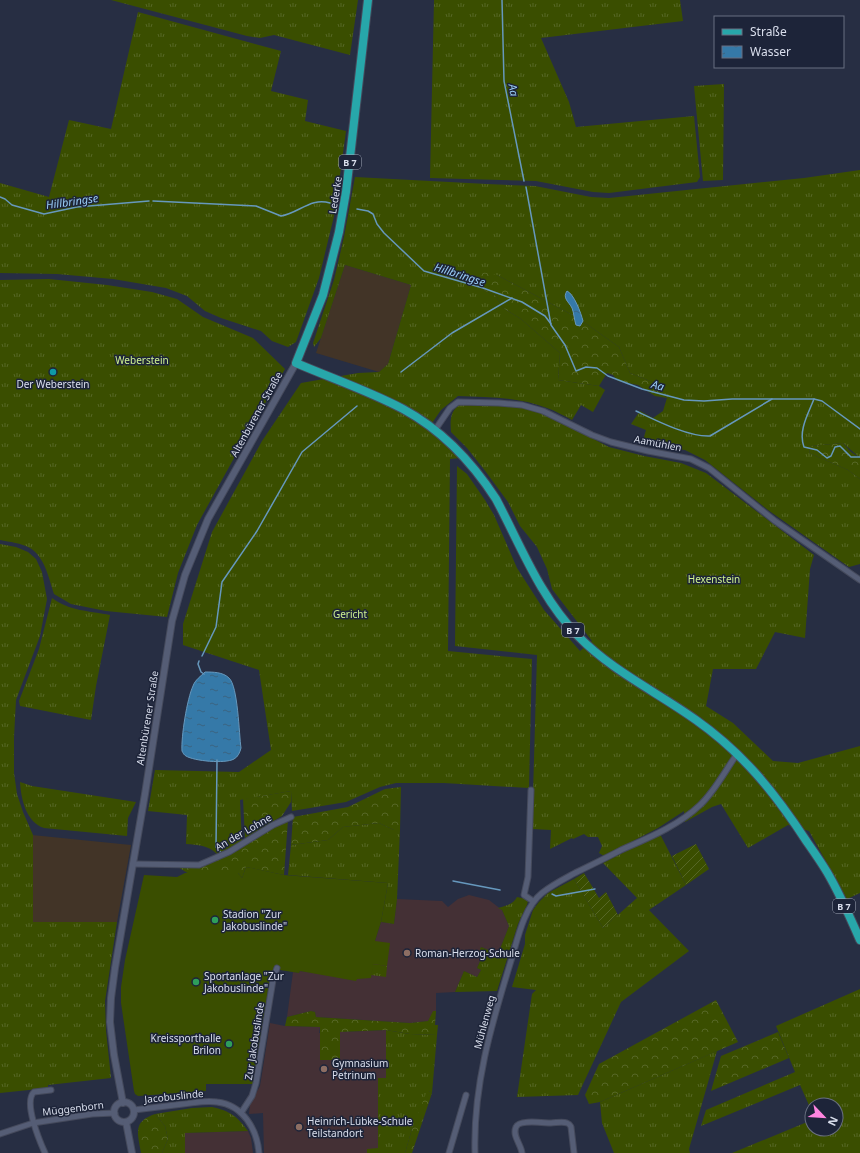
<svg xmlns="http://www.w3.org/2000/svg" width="860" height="1153" font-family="'Noto Sans',sans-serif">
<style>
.commercial{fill:#423427}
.education{fill:#443035}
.grass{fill:url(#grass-tufts)}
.forest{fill:url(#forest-crowns)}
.garden{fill:url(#garden-furrows)}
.pitch{fill:#3a4e00}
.water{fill:url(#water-ripples);stroke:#6698bd}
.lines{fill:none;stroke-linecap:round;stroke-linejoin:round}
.stream{stroke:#6698bd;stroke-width:1.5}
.minor-casing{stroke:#454a5c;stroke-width:7}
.tertiary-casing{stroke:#454a5c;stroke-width:8}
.primary-casing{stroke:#454a5c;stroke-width:10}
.minor{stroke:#555d75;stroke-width:5}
.tertiary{stroke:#555d75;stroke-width:6}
.primary{stroke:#27a7aa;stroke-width:8}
.culture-dot{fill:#0f9aa8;stroke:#1d2439;stroke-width:1.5}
.leisure-dot{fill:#2e9e5b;stroke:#1d2439;stroke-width:1.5}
.education-dot{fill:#8d6e63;stroke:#1d2439;stroke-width:1.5}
.labels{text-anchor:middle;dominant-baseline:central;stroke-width:3;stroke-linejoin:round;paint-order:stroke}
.shield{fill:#1d2439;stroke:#a1a7b7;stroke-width:1}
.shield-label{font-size:9px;font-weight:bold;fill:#dadfed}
.street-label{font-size:10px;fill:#dadfed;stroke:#1d2439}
.park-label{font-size:10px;fill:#cff28f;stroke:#1d2439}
.poi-label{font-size:10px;fill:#dadfed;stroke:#1d2439;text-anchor:start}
.water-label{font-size:11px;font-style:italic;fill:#99cdf5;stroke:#1d2439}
</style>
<defs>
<pattern id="grass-tufts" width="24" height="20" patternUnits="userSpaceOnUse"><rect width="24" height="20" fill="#3a4e00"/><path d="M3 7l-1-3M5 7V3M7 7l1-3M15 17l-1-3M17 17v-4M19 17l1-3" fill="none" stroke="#566726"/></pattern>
<pattern id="forest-crowns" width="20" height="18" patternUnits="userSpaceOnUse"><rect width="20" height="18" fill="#3a4e00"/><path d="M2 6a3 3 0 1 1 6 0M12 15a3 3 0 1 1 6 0" fill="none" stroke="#566726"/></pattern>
<pattern id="garden-furrows" width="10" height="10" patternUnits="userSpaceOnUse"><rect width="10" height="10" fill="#3a4e00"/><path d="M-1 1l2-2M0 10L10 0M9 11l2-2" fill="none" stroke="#566726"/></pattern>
<pattern id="water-ripples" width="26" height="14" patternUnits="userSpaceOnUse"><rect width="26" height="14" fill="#3579a8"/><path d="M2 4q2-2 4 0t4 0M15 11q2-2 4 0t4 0" fill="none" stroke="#3a6381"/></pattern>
</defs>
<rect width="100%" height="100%" fill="#272e43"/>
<g class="commercial">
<polygon points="345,265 411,285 388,364 379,372 316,353"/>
<polygon points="32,835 131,845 117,922 33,922"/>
</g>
<g class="education">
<polygon points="469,895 489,900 502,910 509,926 498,954 481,947 481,959 477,968 481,970 477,977 464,971 455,992 436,993 436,1011 433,1012 428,1021 410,1023 316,1017 315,1012 311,1011 287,1017 293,972 299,973 300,971 356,979 375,941 381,922 394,924 397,899 442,901 448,907 458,899"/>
<polygon points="270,1023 285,1026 320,1027 319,1033 386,1030 386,1078 378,1078 378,1149 367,1149 367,1153 264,1153 263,1113 249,1114 250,1104 260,1086"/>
<polygon points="248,1131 251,1138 253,1153 185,1153 185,1133"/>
</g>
<g class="grass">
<polygon points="111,0 358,0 350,55 274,35 260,38 247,36"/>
<polygon points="434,0 680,0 683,21 541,38 569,102 576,127 694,116 700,177 697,182 609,193 593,192 536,181 430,178"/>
<polygon points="138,12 281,51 271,91 308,100 305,121 346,131 335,212 319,278 296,342 288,347 272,341 261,331 221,318 205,311 187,296 166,288 113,279 57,274 0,273 0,183 49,197 69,120 111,129"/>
<polygon points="724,84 723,180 703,181 694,86"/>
<path d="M860,170V458L843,443L811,446L809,453L848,470L860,479V564L849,567L768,510L705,460L685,450L642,444L646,430L631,424L640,411L653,418L663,411L667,398L655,383L630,373L619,347L578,318L497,275H453L496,296L503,308L521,319L560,353L558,380L599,386L605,390L593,412L581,405L572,420C564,416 556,411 547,408C518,397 488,397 458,396L441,410L430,426L460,458L450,459L448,651L532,659L529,788L444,783H396L380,787L346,802L292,811L291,791L240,800L242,843L217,854C208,845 198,845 186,844L187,815L148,811L155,770L239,772L271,750L259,670L183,645V624L212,532L262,441L301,383L358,373L379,372L388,364L411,285L345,265L321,338L314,347L313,343L334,280L344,237L355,177L487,184L535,186L591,197L609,198L804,178Z"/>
<path d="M49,279L107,285L152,292L177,299L203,317L253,338L285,369L244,440L197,525L178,573L167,617L106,611L71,604L54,594C49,579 45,557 30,548C21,543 10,542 0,540V280Z"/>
<path d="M461,404H492L523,407L545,414L609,447L644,456L681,463L706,473L814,555L810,569L805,638L775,632L756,669H713L706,706L733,723L773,761L798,763L860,746V893L847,899L809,831L788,825L748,848L721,804L712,807L685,822L684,811L658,828L604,856L599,853L602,846L598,837H588L584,834L573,839L572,838L550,849L551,830L532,829L537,655L455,646L457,466L467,474L485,500L494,515L517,568L544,610L580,651L592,641L552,589L547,569L537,547L520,526L508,502L486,472L467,448L451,432C450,421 450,410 461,404Z"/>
<polygon points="0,544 16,547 28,552 36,559 42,572 47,599 40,636 16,700 14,737 14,773 17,794 23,812 33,835 33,922 117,922 105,1001 106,1031 111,1078 48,1085 48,1088 0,1093"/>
<path d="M52,598C69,611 90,611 110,615L96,686L91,720L20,706L19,701L39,649Z"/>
<path d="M20,782L32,786L136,802L128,818L127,836L44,828C26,822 21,799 20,782Z"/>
<polygon points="379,823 394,830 400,830 397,899 394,924 381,922 388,883 288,875 291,845 328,840 343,827"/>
<polygon points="660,834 686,885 649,910 689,951 621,1002 578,1095 517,1097 532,994 536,990 512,987 525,944 525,935 533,910 539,902 548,893 574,879 603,928 637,898 603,863"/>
<path d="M517,897L526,899L528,901L527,905L518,924L497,991L455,992L464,971L477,977L481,970L477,968L481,959L479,952L481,947L498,954L509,926L502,910L498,908C505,906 514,904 517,897Z"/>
<polygon points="372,964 387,966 386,977 371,975"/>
<polygon points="860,989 860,1153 732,1153 812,1120 812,1129 836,1129 836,1105 812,1105 812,1112 800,1085 701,1126 706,1110 795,1072 776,1026"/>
<polygon points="386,1030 410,1034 437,1035 432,1093 429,1091 412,1129 405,1153 367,1153 367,1149 378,1148 378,1078 386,1078"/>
<polygon points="717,1051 689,1149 690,1153 614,1153 602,1123 600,1102"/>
<path d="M212,1107C230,1111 237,1116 248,1131L185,1133V1153H162L168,1139L165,1126L155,1114L192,1108Z"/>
</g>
<g class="forest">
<polygon points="478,271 497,275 578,318 619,347 630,373 655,383 667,398 655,396 638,385 618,381 613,375 607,373 599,386 558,380 560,353 521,319 503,308 496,296 452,275"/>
<polygon points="843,443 851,452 860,458 860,479 848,470 809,453 811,446"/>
<polygon points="401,787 400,830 394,830 379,823 343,827 328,840 291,845 293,817 348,807 385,789"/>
<polygon points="291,791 291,802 282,816 245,838 243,799"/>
<polygon points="288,820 284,875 246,867 242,878 238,873 189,874 178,867 198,867 239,850 257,835"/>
<polygon points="716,1000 738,1042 600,1102 589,1104 585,1095 599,1064"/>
<polygon points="311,1011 315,1012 316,1017 410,1023 428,1021 433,1011 436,1011 435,1025 438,1025 437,1035 410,1034 386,1030 340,1032 340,1060 320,1060 320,1027 285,1026 287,1017"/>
<polygon points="778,1032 789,1058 711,1091 721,1056"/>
<polygon points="427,1091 429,1091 432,1093 412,1153 405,1153 412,1129"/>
<path d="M155,1114L165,1126L168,1139L162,1153H141C138,1133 132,1122 155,1114Z"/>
</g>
<g class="garden">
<polygon points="696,844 709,869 686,885 672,856"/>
<polygon points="584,873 599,898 606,892 618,915 603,928 574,879"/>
</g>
<polygon class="pitch" points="246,867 252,868 284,875 388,883 381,922 375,941 390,943 387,966 373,964 371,978 357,979 356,981 300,971 299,973 280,970 274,967 270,978 253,1084 206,1084 206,1091 138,1096 135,1094 134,1091 121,1003 121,987 125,960 144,875 177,877 185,873 238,873 242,878"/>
<g class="water">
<path d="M567,291C574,294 581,313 583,321L580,326L576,325C574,319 574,313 572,308C569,302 562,298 567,291Z"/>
<path d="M205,672C213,672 223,672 229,678C238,686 239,734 241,748C240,752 238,757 234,759C225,764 194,761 186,756C184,755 183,753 182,751C181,737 187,699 193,686C195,680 201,676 205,672Z"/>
</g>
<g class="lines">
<g class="stream">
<polyline points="502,0 504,81 524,181"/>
<path d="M526,187L551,325L565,345L576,371L586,367L597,368L608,376L642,389L684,400L704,401L732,399H814C808,414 798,431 804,447L817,450L827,458L831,456L835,447L840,446L851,457H860"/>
<polyline points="0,197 5,199 12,205 44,214 77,207 149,201"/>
<path d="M153,201L256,206L281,216C299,213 311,197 330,203"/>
<polyline points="357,209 368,211 373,214 377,224 384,233 424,271 483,288 522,302 545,316 551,324"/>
<polyline points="401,372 452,333 512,298"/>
<polyline points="814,399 822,401 860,429"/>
<path d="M636,411C655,420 688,437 710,436L772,399"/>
<polyline points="202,656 216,627 222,582 257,531 302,452 357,406"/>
<polyline points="199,661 198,664 201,672 204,674"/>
<polyline points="217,760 216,847 222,854"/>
<polyline points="453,881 500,890"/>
<polyline points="552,894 556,896 595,889"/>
</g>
<defs>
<g id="minor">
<polyline points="435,430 450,408 458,402 499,403 522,405 543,411 592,435 611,442 648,451 691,459 709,468 775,521 860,580"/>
<polyline points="531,790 528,877 524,895 533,901"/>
<polyline points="133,864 199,865 229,852 273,825 291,817"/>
<path d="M134,1110C150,1108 167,1106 183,1104C194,1103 206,1100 217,1102C243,1105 257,1129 259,1153"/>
<polyline points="241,1113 252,1096 256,1083 273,980 277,968"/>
<polyline points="0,1134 33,1123 92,1114 115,1113"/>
<path d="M45,1153C40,1142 23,1102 34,1092L51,1090"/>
<polyline points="449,1153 466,1095"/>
<path d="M475,1153C473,1087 491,1026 510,964C517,942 523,908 542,893C552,885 564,879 575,873C591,865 606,858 621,850C648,838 678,826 700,805C715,791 725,771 737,754"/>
<path d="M522,1153C521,1144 512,1136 516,1127C519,1119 544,1123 551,1123C556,1123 562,1121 567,1123C570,1124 570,1125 571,1127L574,1153"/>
</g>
<g id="tertiary">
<circle cx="124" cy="1112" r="10"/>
<polyline points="123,1103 114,1055 110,1022 111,998 115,968 145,794 172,621 185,575 208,519 296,363"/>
<polyline points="126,1122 132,1153"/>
</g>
<path id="primary" d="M368,0L346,192L339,232L323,295L296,363C331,378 369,391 403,409C442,430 472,462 496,499C521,546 540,597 578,636C612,671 657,692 696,720C744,754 775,793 807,842C814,852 821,862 827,872C840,894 850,917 860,940"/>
</defs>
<use href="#minor" class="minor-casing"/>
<use href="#tertiary" class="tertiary-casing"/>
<use href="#primary" class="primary-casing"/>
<use href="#minor" class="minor"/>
<use href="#tertiary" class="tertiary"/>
<use href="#primary" class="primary"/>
</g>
<circle class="culture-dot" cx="53" cy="372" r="4"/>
<g class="leisure-dot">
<circle cx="215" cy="920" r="4"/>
<circle cx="196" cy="982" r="4"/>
<circle cx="229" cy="1044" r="4"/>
</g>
<g class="education-dot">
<circle cx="407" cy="953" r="4"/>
<circle cx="324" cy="1069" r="4"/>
<circle cx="299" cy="1127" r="4"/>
</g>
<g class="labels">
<g class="shield">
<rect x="339" y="155" width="22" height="14" rx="3"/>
<rect x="562" y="623" width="22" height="14" rx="3"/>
<rect x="833" y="899" width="22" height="14" rx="3"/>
</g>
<g class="shield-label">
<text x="350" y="162">B 7</text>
<text x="573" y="630">B 7</text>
<text x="844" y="906">B 7</text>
</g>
<g class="street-label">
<text transform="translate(335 195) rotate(-81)">Lederke</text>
<text transform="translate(256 414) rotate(-61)">Altenbürener Straße</text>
<text transform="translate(658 443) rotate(11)">Aamühlen</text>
<text transform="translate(147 718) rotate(-81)">Altenbürener Straße</text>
<text transform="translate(243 832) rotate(-30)">An der Lohne</text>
<text transform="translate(484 1022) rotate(-75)">Mühlenweg</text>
<text transform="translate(254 1041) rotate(-81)">Zur Jakobuslinde</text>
<text transform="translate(174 1096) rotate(-6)">Jacobuslinde</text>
<text transform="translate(73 1108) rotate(-7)">Müggenborn</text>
</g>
<g class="park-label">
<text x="142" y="360">Weberstein</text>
<text x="714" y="579">Hexenstein</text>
<text x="350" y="614">Gericht</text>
</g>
<g class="poi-label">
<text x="53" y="384" text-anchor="middle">Der Weberstein</text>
<text x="223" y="914">Stadion "Zur<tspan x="223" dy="12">Jakobuslinde"</tspan></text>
<text x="415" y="953">Roman-Herzog-Schule</text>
<text x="204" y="976">Sportanlage "Zur<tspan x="204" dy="12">Jakobuslinde"</tspan></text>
<text x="221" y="1038" text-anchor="end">Kreissporthalle<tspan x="221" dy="12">Brilon</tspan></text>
<text x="332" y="1063">Gymnasium<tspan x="332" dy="12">Petrinum</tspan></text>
<text x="307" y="1121">Heinrich-Lübke-Schule<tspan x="307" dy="12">Teilstandort</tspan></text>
</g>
<g class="water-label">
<text transform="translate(514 90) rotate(79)">Aa</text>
<text transform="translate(72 201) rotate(-8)">Hillbringse</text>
<text transform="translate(460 274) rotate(18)">Hillbringse</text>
<text transform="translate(658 385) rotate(15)">Aa</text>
</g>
</g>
<rect x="714" y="16" width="130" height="52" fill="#1d2439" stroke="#696f81"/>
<rect x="722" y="29" width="20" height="6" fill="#27a7aa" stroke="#696f81"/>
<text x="750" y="36" font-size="12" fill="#dadfed">Straße</text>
<rect x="722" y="46" width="20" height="12" fill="url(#water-ripples)" stroke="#696f81"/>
<text x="750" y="56" font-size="12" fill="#dadfed">Wasser</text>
<g transform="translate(824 1117) rotate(115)"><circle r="19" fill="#1d2439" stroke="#696f81"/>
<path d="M0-3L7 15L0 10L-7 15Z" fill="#fe85df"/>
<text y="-6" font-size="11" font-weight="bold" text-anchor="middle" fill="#dadfed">N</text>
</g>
</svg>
